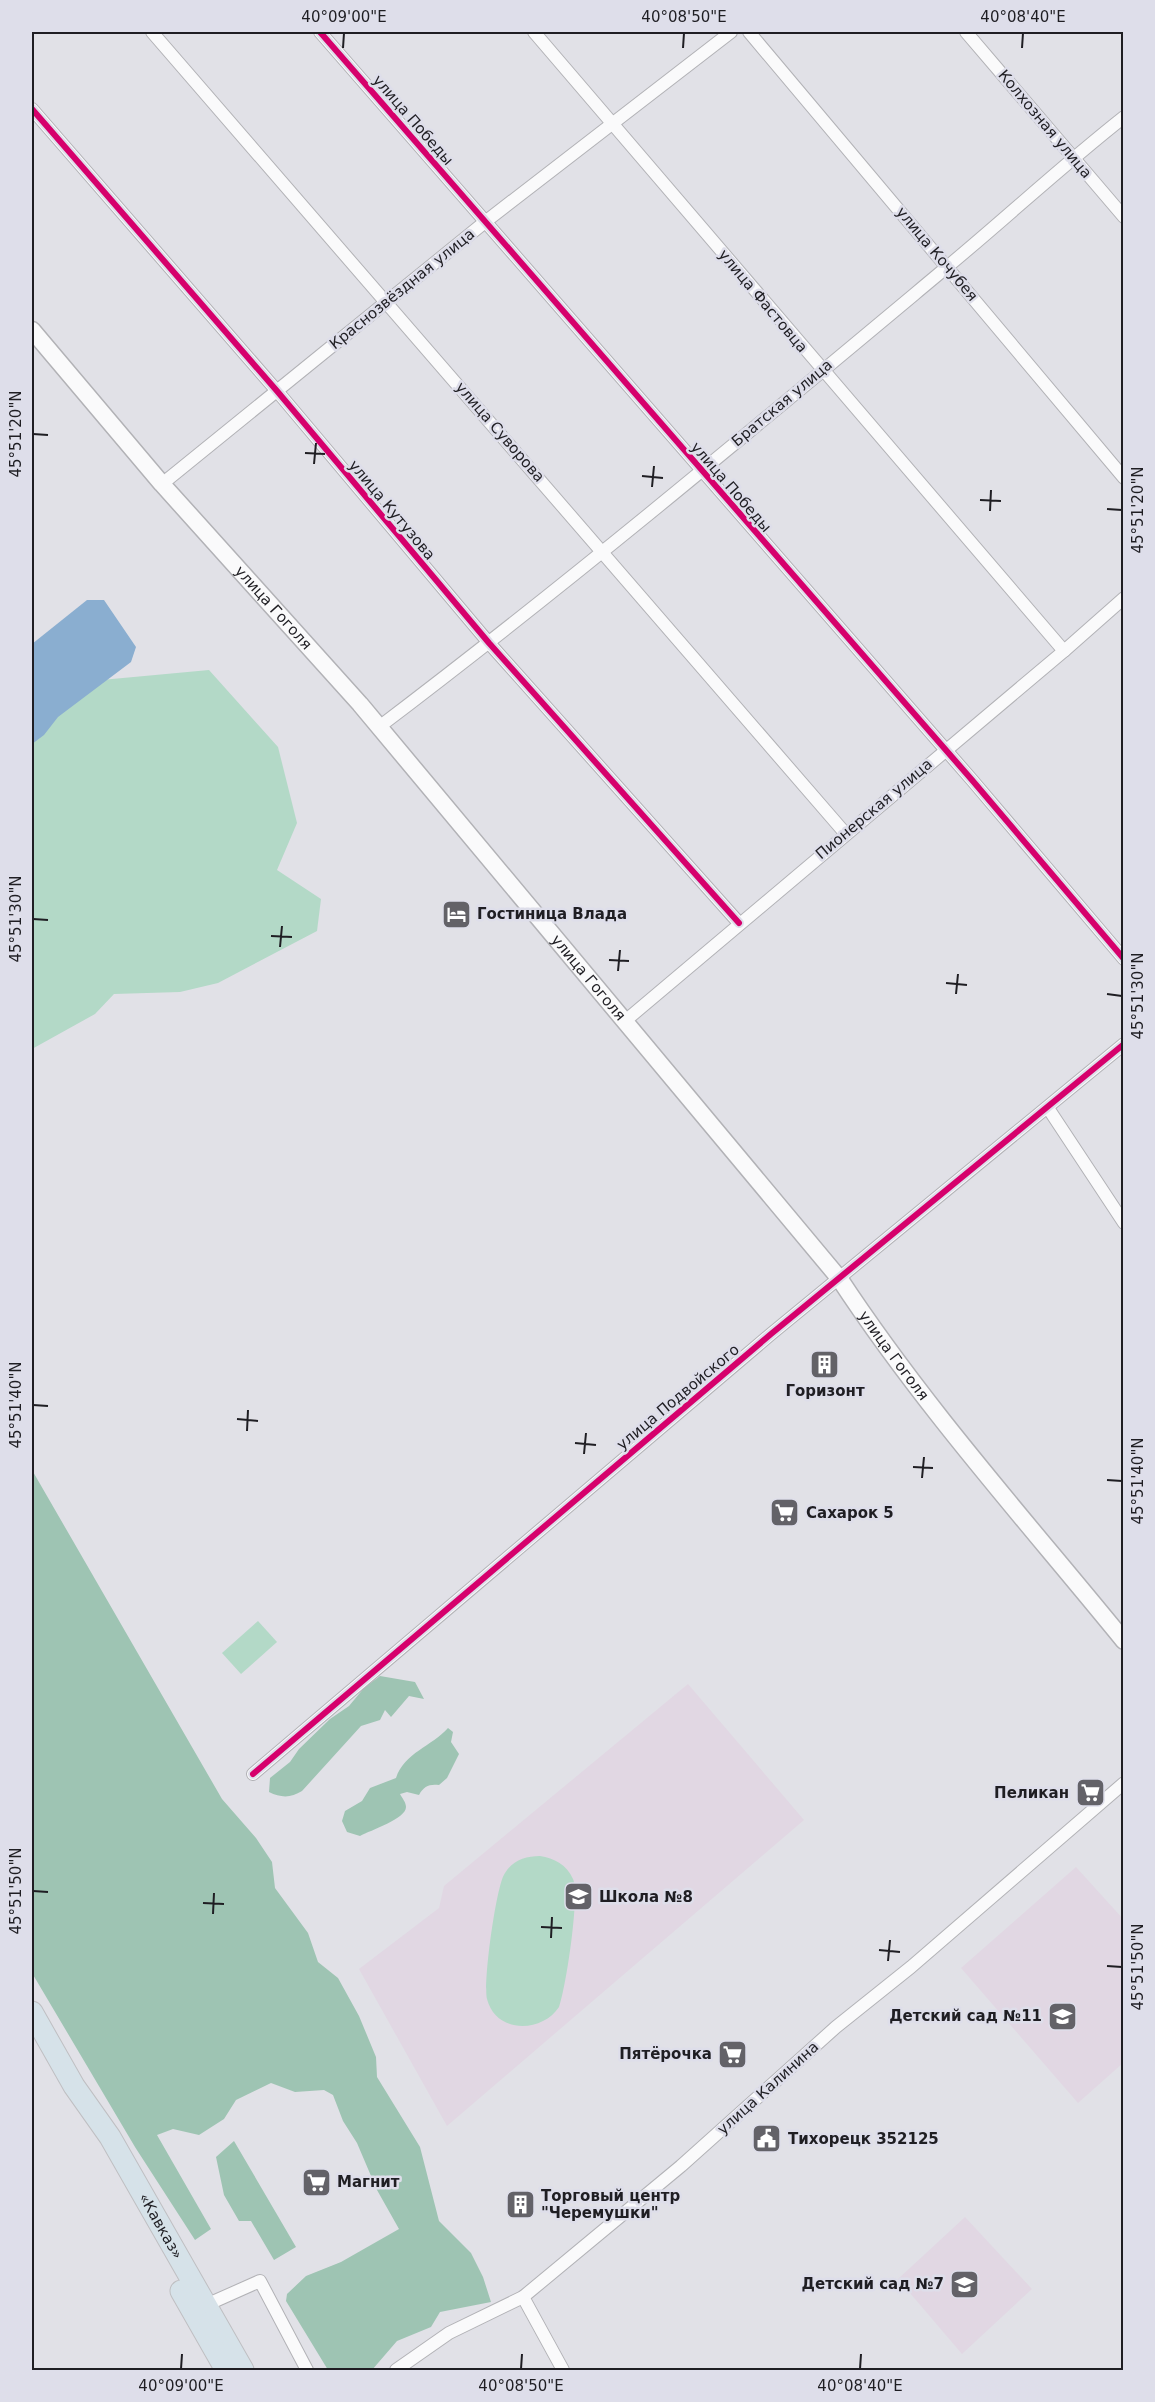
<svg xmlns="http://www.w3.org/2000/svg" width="1155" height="2402" font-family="'DejaVu Sans',sans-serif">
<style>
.education{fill:#e1d7e3}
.green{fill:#b3d9c7}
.forest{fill:#9ec4b3}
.water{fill:#8aaed0}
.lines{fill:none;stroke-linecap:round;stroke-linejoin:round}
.street-casing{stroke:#b2b2b6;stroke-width:14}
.secondary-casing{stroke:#b2b2b6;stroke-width:19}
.highway-casing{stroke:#bfbfc2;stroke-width:23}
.street{stroke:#fafafb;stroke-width:12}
.secondary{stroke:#fafafb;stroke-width:16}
.highway{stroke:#d6e2e9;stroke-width:21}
.cycleway-casing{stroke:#dedeea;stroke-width:10}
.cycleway{stroke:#d6006c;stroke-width:6}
.ticks{fill:none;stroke:#1f1e23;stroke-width:2}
.labels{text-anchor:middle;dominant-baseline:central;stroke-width:5;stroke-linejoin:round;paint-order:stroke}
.street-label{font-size:15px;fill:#1f1e23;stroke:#dedeea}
.poi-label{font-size:15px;font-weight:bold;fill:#1f1e23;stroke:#dedeea;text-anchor:start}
.neatline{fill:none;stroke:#1f1e23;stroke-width:2}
.ticks-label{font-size:15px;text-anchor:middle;fill:#1f1e23}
</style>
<rect width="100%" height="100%" fill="#e1e1e7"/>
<g class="education">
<polygon points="688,1684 804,1820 447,2126 359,1969 439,1908 444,1886"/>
<polygon points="1076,1867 1124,1920 1123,2063 1078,2103 961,1968"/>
<polygon points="965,2217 1032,2289 962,2354 898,2279"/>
</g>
<g class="green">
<polygon points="209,670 278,747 297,823 277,870 321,899 317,931 218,983 180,992 114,994 95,1014 32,1049 32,714 69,683"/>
<polygon points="258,1621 277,1642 241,1674 222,1653"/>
<path d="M540,1856C554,1858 567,1865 573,1879C580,1895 566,1988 559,2007C542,2033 496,2034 487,1999C483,1984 496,1885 505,1873C513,1860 526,1856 540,1856Z"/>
</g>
<g class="forest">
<polygon points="32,1470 222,1799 256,1838 272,1862 275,1888 308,1933 318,1962 338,1978 359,2016 376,2057 377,2077 420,2147 439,2221 471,2253 483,2277 491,2302 440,2312 431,2327 397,2341 372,2370 328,2370 286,2301 287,2294 306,2276 341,2262 399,2229 377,2190 357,2143 343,2121 333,2095 324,2090 295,2092 271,2083 236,2100 224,2119 199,2135 173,2129 157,2135 211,2229 195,2240 135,2147 32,1973"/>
<path d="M380,1676L415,1682L424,1699L409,1696L391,1717L385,1710L380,1720L361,1726L302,1791C291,1798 281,1798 269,1792L270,1778L290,1762L299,1749L330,1719L349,1706L364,1688Z"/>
<path d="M448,1728L453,1732L451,1742L459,1754L447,1778L439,1785C429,1784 424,1786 419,1795L407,1792L400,1794C402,1798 406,1802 406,1807C406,1819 371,1830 360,1836L347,1832L342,1821L345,1811L362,1801L370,1788L396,1778C404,1753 432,1746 448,1728Z"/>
<polygon points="234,2141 296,2247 274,2260 251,2221 239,2221 224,2195 216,2157"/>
</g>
<polygon class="water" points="87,600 104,600 136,647 131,662 58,717 44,735 32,744 32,644"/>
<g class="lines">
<defs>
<g id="street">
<polyline points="152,32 845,833"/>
<polyline points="320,32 972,780 1124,959"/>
<polyline points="534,32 1064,651"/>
<polyline points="749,32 1124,478"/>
<polyline points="966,32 1124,217"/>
<polyline points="32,109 277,391 489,643 739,923"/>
<polyline points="162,484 485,222 731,32"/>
<path d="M379,727C573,580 760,423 947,267C1006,218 1063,165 1124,117"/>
<polyline points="625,1021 1064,651 1124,598"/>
<polyline points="1048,1108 1124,1223"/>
<polyline points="253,1774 771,1334 1124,1044"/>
<polyline points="523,2297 563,2370"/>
<polyline points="206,2305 260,2281 307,2370"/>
<polyline points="396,2370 449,2333 523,2297 681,2166 836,2027 911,1967 1124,1783"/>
</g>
<g id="secondary">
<path id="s1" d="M32,330L162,484L360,704L839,1278C923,1406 1027,1522 1124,1641"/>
</g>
<g id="highway">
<path id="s2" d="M32,2012L74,2086L110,2137L243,2370"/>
<polyline points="181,2291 226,2370"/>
</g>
</defs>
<use href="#street" class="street-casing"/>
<use href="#secondary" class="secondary-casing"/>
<use href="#highway" class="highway-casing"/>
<use href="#street" class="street"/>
<use href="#secondary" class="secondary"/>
<use href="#highway" class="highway"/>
<defs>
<g id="cycleway">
<polyline points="320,32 972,780 1124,959"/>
<polyline points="32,109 277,391 489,643 739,923"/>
<polyline points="253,1774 771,1334 1124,1044"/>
</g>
</defs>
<use href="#cycleway" class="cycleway-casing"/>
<use href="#cycleway" class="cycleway"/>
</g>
<path class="ticks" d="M343,48L344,33M683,48L684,33M1022,48L1023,33M33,434L48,435M305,453L325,454M314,464L316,443M642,476L663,478M652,487L654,466M980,500L1001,501M1107,509L1122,510M990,511L991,490M33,919L48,920M271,936L292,937M280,947L282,926M609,960L629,961M618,971L620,950M946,983L967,985M956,994L958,974M1107,994L1122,996M33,1405L48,1406M237,1419L258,1421M247,1431L248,1410M575,1443L596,1445M584,1454L586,1433M913,1467L933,1468M922,1478L924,1457M1107,1480L1122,1481M33,1891L48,1892M203,1903L224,1904M213,1914L214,1893M541,1927L562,1928M551,1938L552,1917M879,1950L900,1952M888,1961L890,1940M1107,1966L1122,1967M181,2369L182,2354M521,2369L522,2354M860,2369L861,2354"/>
<defs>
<symbol id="hotel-square" viewBox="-11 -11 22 22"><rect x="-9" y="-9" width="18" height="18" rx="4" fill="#636268" stroke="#dedeea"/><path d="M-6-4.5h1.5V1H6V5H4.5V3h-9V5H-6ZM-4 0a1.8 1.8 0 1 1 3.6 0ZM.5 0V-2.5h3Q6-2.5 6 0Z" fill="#fff"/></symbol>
<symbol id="building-square" viewBox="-11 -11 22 22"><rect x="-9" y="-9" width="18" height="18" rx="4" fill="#636268" stroke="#dedeea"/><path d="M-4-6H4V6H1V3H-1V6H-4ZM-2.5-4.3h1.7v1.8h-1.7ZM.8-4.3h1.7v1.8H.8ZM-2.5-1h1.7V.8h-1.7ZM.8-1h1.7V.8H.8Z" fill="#fff"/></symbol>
<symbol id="supermarket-square" viewBox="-11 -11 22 22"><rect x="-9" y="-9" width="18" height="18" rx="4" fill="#636268" stroke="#dedeea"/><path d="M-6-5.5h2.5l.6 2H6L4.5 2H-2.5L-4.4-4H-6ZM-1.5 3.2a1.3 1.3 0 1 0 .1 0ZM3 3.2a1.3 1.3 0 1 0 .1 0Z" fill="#fff"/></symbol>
<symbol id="school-square" viewBox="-11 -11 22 22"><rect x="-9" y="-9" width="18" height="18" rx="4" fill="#636268" stroke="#dedeea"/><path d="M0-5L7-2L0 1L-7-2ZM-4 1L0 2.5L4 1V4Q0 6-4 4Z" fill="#fff"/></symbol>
<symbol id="civic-square" viewBox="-11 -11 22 22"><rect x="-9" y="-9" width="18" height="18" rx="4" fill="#636268" stroke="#dedeea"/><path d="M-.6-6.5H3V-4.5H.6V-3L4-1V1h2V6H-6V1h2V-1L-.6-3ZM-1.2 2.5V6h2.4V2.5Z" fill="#fff"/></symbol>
</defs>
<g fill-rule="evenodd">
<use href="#hotel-square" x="440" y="898" width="33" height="33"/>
<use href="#building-square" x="808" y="1348" width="33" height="33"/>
<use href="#supermarket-square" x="768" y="1496" width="33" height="33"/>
<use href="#supermarket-square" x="1074" y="1776" width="33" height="33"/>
<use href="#school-square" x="562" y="1880" width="33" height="33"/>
<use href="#school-square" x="1046" y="2000" width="33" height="33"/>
<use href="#supermarket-square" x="716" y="2038" width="33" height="33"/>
<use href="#civic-square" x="750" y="2122" width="33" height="33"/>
<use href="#supermarket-square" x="300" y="2166" width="33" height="33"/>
<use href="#building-square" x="504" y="2188" width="33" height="33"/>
<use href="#school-square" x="948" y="2268" width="33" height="33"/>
</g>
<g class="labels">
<g class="street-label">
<text transform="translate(413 120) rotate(49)">улица Победы</text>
<text transform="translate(1045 124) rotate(50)">Колхозная улица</text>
<text transform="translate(937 254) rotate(50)">улица Кочубея</text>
<text transform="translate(402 289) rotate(-39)">Краснозвёздная улица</text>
<text transform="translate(763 301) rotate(50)">улица Фастовца</text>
<text transform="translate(782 403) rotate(-40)">Братская улица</text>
<text transform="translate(500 432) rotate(49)">улица Суворова</text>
<text transform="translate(731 487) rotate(49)">улица Победы</text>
<text transform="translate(392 510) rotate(50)">улица Кутузова</text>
<text stroke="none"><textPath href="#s1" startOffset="368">улица Гоголя</textPath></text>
<text transform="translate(874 809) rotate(-40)">Пионерская улица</text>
<text stroke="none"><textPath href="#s1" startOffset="854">улица Гоголя</textPath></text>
<text stroke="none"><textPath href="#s1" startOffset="1340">улица Гоголя</textPath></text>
<text transform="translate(678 1397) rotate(-40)">улица Подвойского</text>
<text transform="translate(768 2088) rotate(-42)">улица Калинина</text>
<text stroke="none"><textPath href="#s2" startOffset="250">«Кавказ»</textPath></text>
</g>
<g class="poi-label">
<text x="477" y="914">Гостиница Влада</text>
<text x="825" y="1391" text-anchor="middle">Горизонт</text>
<text x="806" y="1513">Сахарок 5</text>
<text x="1069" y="1793" text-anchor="end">Пеликан</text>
<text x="599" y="1897">Школа №8</text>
<text x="1042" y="2016" text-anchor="end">Детский сад №11</text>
<text x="712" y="2054" text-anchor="end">Пятёрочка</text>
<text x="788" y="2139">Тихорецк 352125</text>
<text x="337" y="2182">Магнит</text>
<text x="541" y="2196">Торговый центр<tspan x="541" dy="17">"Черемушки"</tspan></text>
<text x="944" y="2284" text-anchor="end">Детский сад №7</text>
</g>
</g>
<rect width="1155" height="2402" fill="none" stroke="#dedeea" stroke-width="66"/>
<rect x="33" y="33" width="1089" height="2336" class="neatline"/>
<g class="ticks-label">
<text x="344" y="22">40°09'00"E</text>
<text x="684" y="22">40°08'50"E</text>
<text x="1023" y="22">40°08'40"E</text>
<text transform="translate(16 434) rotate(-90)" y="5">45°51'20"N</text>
<text transform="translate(1138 510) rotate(-90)" y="5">45°51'20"N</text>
<text transform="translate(16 919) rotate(-90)" y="5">45°51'30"N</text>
<text transform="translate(1138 996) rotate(-90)" y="5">45°51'30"N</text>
<text transform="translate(16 1405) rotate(-90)" y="5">45°51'40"N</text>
<text transform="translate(1138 1481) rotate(-90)" y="5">45°51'40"N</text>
<text transform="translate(16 1891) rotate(-90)" y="5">45°51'50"N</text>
<text transform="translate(1138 1967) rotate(-90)" y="5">45°51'50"N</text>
<text x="181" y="2391">40°09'00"E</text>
<text x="521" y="2391">40°08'50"E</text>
<text x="860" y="2391">40°08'40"E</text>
</g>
</svg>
